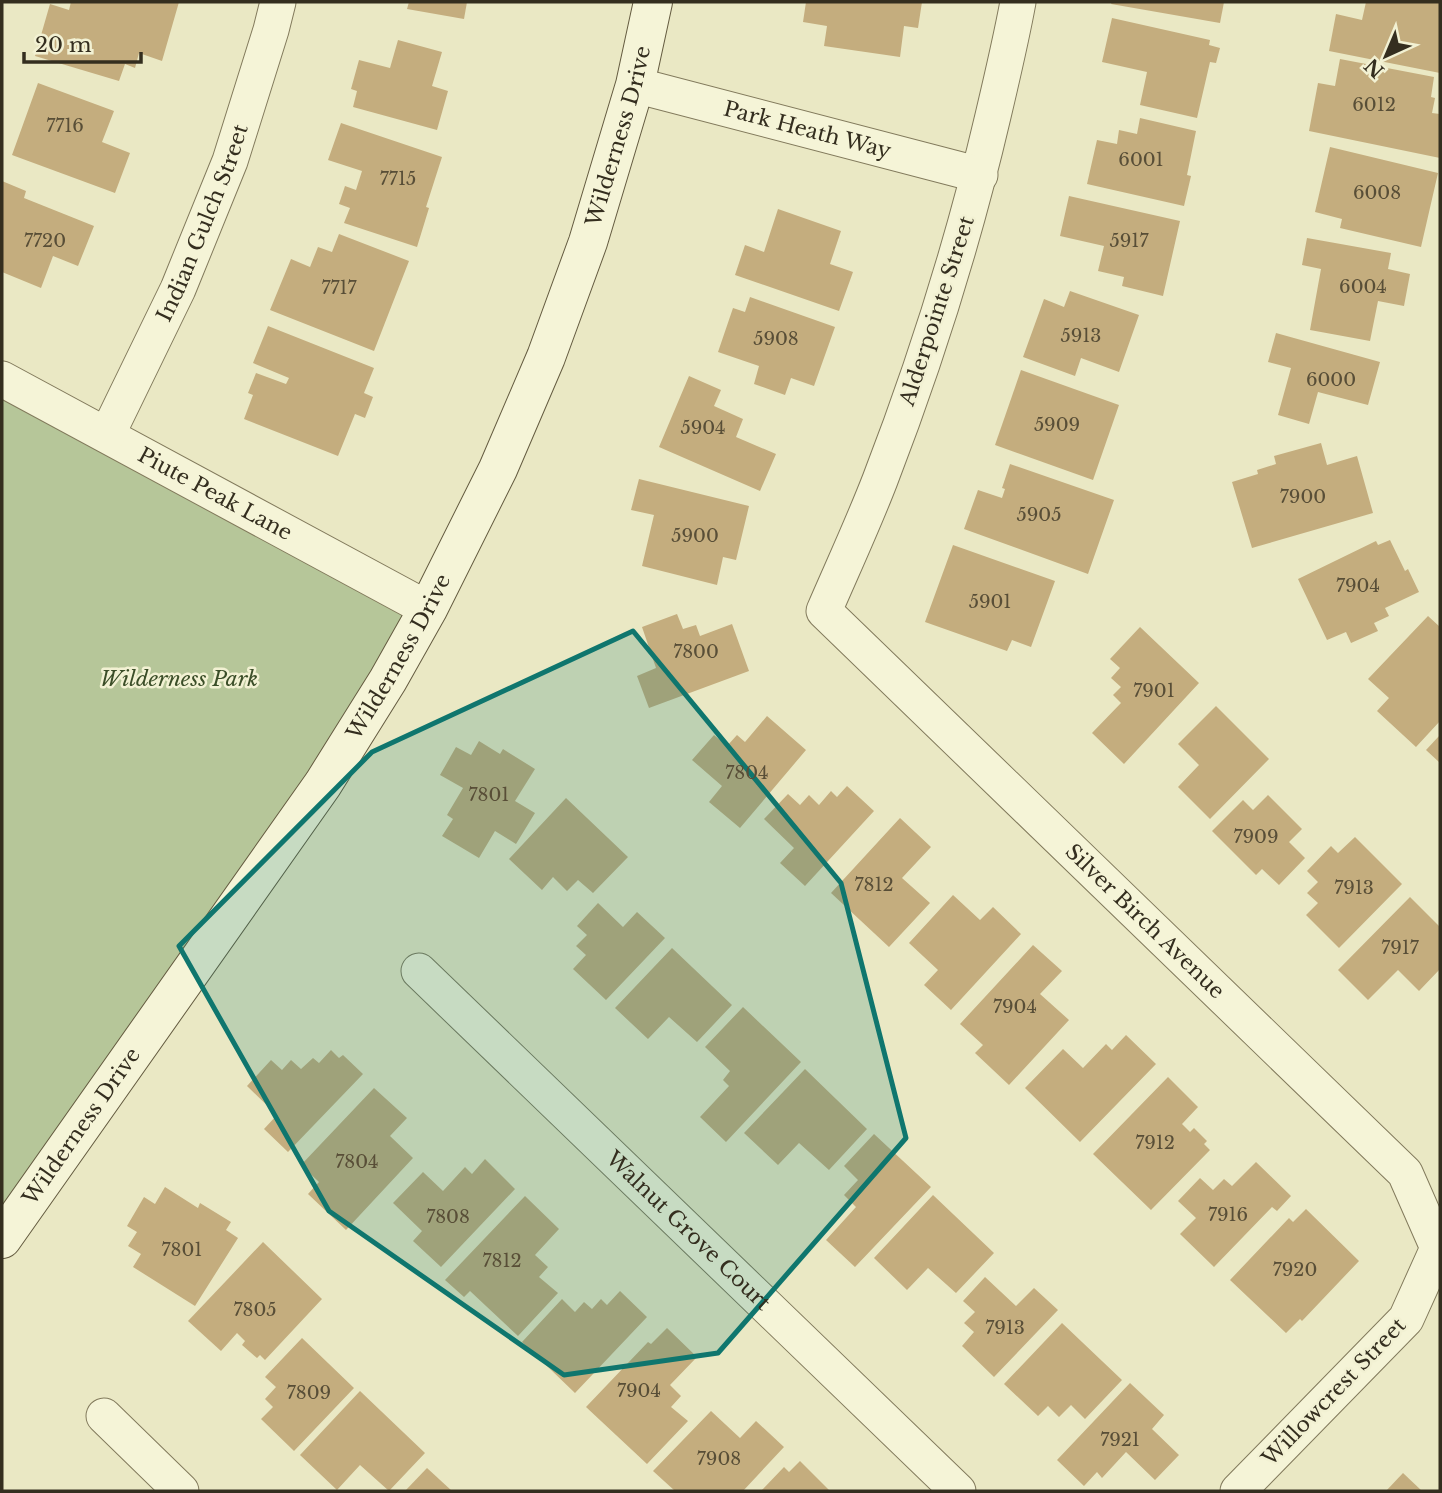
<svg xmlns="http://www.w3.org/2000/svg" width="1442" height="1493" font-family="'Libre Baskerville',serif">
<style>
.green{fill:#b6c699}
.building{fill:#c4ad7e}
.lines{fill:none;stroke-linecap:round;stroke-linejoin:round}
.street-casing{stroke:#827a5c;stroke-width:37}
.secondary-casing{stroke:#645b40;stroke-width:40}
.street{stroke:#f5f4d7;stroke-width:35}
.secondary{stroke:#f5f4d7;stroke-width:38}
.marked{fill:#0f766e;fill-opacity:0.2;stroke:#0f766e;stroke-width:5;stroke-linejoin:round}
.labels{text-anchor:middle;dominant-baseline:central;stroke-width:5;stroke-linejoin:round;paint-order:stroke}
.number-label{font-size:18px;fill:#584e37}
.street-label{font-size:21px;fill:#342e1f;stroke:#f2f1d3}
.park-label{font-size:21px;font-style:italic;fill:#3b4e28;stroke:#f2f1d3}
</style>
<rect width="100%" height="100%" fill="#eae8c4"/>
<polygon class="green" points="2,379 428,609 2,1239"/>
<g class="building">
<polygon points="71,2 179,2 162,61 139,53 135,68 125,64 119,81 35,56 50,4 69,10"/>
<polygon points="409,2 467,2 464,19 407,9"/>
<polygon points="806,2 922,2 918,28 904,26 900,57 824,46 827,26 803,22"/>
<polygon points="1112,2 1224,2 1220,23 1111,4"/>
<polygon points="1366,2 1440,2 1440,73 1329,51 1336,14 1362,20"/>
<polygon points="1112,18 1210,40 1209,45 1220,48 1216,63 1210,62 1197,118 1140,105 1147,72 1102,62"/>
<polygon points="398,40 442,52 432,86 448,91 437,130 353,107 357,91 351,89 359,60 390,68"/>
<polygon points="1340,59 1434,77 1431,97 1435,98 1432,113 1440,114 1440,158 1309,131 1318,83 1335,86"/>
<polygon points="38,83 114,111 102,142 130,153 115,193 12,155"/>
<polygon points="1140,118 1196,131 1187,175 1191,176 1184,206 1087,184 1097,140 1117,144 1119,130 1137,134"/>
<polygon points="341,123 442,157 426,207 429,208 417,247 344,223 350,208 339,204 345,186 356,190 362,171 328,160"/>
<polygon points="1330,147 1438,173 1421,247 1340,228 1342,219 1315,212"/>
<polygon points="2,181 26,191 24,198 94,226 78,266 53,256 41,288 2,272"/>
<polygon points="1069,196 1180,221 1163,296 1122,286 1124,277 1098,271 1104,246 1060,236"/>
<polygon points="778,209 841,231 830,264 853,272 839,311 735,275 745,245 764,252"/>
<polygon points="339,234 409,261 374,351 270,310 291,259 310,267 318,247 332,252"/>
<polygon points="1307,238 1391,253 1388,269 1410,274 1404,306 1378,301 1370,341 1310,330 1321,269 1302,265"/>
<polygon points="1070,291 1139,315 1119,372 1081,358 1075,376 1023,357 1044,299 1064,307"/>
<polygon points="750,297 835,327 814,386 791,378 785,395 754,384 759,366 718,352 733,308 745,312"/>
<polygon points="268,326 374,368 364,393 373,397 365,418 355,414 338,456 244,419 253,395 248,393 256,373 286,384 289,378 253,363"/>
<polygon points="1276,333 1380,362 1368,405 1318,392 1309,424 1278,415 1291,368 1268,362"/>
<polygon points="1021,370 1119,405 1093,480 995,445"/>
<polygon points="689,376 721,390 714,406 743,419 736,437 776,454 760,491 659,447"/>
<polygon points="1321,443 1327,465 1357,456 1373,513 1252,548 1232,482 1258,474 1257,470 1276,464 1274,456"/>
<polygon points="1010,464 1114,500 1088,574 964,529 978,490 1002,498 1005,489 1002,488"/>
<polygon points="639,479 749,506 736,560 723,557 717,585 642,566 654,515 631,510"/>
<polygon points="1390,540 1405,571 1408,569 1419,592 1385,608 1389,616 1374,623 1378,631 1351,643 1346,632 1327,640 1298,579 1376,541 1378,545"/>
<polygon points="953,545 1055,581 1031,647 1012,640 1007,651 925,622"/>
<polygon points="677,614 683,629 696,625 700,636 732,624 749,671 649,708 637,676 656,668 642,627"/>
<polygon points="1428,616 1440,627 1440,721 1416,747 1377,711 1389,698 1368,679"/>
<polygon points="1140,627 1199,683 1124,764 1092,733 1121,703 1113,695 1121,687 1111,678 1120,668 1110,659"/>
<polygon points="1216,706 1269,759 1210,819 1178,787 1199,765 1178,744"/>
<polygon points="767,716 806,750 740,828 709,802 722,786 692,760 714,735 727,746 737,735 745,742"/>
<polygon points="1440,735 1440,763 1426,750"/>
<polygon points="479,741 500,754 503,749 535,769 515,801 535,813 516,844 495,831 479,858 442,836 453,819 447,815 463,788 440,775 456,747 471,755"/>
<polygon points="847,786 874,811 805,886 780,863 794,848 764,819 788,794 800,805 809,795 819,805 831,791 837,797"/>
<polygon points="1268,795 1302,829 1289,842 1305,858 1279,885 1262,869 1256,875 1212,831 1243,800 1253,810"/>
<polygon points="566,798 628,857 593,893 578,880 567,891 553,877 542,890 509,859"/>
<polygon points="900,818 931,847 902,878 930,903 889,947 831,893"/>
<polygon points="1355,837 1402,884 1339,948 1306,915 1318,903 1307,893 1318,882 1307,871 1331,846 1338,853"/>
<polygon points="953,895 980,920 993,907 1021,934 951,1010 924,985 938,970 909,943"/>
<polygon points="1410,897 1440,927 1440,969 1419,991 1398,970 1368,1000 1338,970"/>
<polygon points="598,903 623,927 637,912 665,938 606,1000 573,969 586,955 576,946 587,935 577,926"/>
<polygon points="1033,945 1062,971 1040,994 1069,1020 1009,1085 975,1053 983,1045 960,1024"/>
<polygon points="672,948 732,1005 697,1042 669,1017 648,1039 615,1008"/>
<polygon points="743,1007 801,1062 726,1142 700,1117 729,1086 723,1080 730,1071 705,1047"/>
<polygon points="1126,1035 1156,1064 1080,1142 1025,1088 1063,1049 1083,1068 1106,1044 1112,1050"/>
<polygon points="331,1050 339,1058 343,1055 363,1074 288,1152 264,1129 277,1115 247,1086 271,1060 282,1070 291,1060 301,1069 313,1058 319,1063"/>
<polygon points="805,1069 867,1129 829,1170 799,1143 778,1165 744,1133"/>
<polygon points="1168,1077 1198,1107 1182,1124 1190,1132 1194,1128 1207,1141 1204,1144 1210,1150 1151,1210 1093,1154"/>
<polygon points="374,1088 407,1118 390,1136 413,1158 346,1230 308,1194 319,1182 301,1165"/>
<polygon points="874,1134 931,1187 855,1267 826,1240 856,1207 844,1195 858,1180 844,1166"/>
<polygon points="485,1159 515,1189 441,1267 413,1241 422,1231 393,1203 423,1172 443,1191 465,1167 472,1174"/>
<polygon points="1256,1162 1291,1196 1277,1211 1272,1207 1214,1267 1180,1234 1196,1218 1178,1201 1200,1178 1213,1190 1224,1179 1232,1186"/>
<polygon points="165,1187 198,1208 200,1203 231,1222 226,1230 238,1238 195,1306 133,1267 141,1254 128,1246 137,1232 127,1226 144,1197 155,1204"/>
<polygon points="933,1195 994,1253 956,1293 928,1268 907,1290 874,1258"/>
<polygon points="525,1196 559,1229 535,1255 548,1267 539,1277 558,1293 518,1336 470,1291 464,1297 445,1280"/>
<polygon points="1306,1209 1359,1261 1302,1321 1300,1319 1286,1333 1230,1280 1289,1218 1293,1222"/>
<polygon points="263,1242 322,1299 265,1360 260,1355 257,1358 242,1345 245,1341 237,1333 221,1351 188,1321"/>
<polygon points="985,1277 1016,1306 1034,1288 1058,1310 994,1377 962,1346 974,1332 964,1323 975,1312 963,1301"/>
<polygon points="620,1291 647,1317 575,1393 522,1342 562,1299 575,1312 584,1302 592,1309 601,1299 607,1305"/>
<polygon points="1062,1323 1122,1380 1085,1419 1071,1405 1059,1417 1048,1406 1038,1416 1004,1384"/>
<polygon points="667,1328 697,1357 670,1385 681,1396 671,1407 688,1421 647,1464 586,1407 648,1342 651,1344"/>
<polygon points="302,1338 354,1388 294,1451 261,1419 273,1407 265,1399 276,1387 265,1377"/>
<polygon points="1130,1383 1164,1415 1152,1429 1179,1455 1155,1480 1126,1452 1102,1478 1097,1472 1084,1486 1057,1460"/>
<polygon points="360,1391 425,1453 389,1491 360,1465 337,1490 300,1455"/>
<polygon points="711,1411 740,1438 756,1421 784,1447 743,1491 675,1491 653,1471"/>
<polygon points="800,1461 829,1490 828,1491 761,1491 784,1467 789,1472"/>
<polygon points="427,1468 452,1491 405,1491"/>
<polygon points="1403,1473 1422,1491 1386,1491"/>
</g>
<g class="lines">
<defs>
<g id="street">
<path id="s1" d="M1018,2C1011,40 1002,78 993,116C964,240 926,361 880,480C863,524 843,567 824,611L1405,1173L1438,1248L1406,1319L1238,1491"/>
<path id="s2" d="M635,85L980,175"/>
<path id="s3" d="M2,379L428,609"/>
<path id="s4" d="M107,435L178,289L230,161L271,30L278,2"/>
<path id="s5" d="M419,971L958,1491"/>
<polyline points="104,1416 181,1491"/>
</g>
<g id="secondary">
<path id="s6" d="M2,1239L323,784L388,680L428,609L498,469L546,357L588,242L635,85L653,2"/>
</g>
</defs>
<use href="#street" class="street-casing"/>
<use href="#secondary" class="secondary-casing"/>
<use href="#street" class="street"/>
<use href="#secondary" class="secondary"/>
</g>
<path class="marked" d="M633,631L841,883L906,1138L718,1353L564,1375L329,1211L179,946L372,752Z"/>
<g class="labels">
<g class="number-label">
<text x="1374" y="105">6012</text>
<text x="65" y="126">7716</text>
<text x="1141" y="160">6001</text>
<text x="398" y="179">7715</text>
<text x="1377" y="193">6008</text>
<text x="45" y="241">7720</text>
<text x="1129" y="241">5917</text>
<text x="1363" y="287">6004</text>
<text x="339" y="288">7717</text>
<text x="1081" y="336">5913</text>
<text x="776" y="339">5908</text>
<text x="1331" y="380">6000</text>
<text x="1057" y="425">5909</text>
<text x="703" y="428">5904</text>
<text x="1303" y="497">7900</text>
<text x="1039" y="515">5905</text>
<text x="695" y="536">5900</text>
<text x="1358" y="586">7904</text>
<text x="990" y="602">5901</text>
<text x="696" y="652">7800</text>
<text x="1154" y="691">7901</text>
<text x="747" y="773">7804</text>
<text x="489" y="795">7801</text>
<text x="1256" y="837">7909</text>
<text x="874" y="885">7812</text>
<text x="1354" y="888">7913</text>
<text x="1400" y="948">7917</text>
<text x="1015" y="1007">7904</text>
<text x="1155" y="1143">7912</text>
<text x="357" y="1162">7804</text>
<text x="1228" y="1215">7916</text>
<text x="448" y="1217">7808</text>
<text x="182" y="1250">7801</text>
<text x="502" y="1261">7812</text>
<text x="1295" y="1270">7920</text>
<text x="255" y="1310">7805</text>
<text x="1005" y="1328">7913</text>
<text x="639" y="1391">7904</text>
<text x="309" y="1393">7809</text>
<text x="1120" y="1440">7921</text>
<text x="719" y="1459">7908</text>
</g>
<g class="street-label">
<text stroke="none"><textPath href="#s2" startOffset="178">Park Heath Way</textPath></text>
<text stroke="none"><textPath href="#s6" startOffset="1272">Wilderness Drive</textPath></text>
<text stroke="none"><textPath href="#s4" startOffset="233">Indian Gulch Street</textPath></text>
<text transform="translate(937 311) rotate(-72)">Alderpointe Street</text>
<text stroke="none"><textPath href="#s3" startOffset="242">Piute Peak Lane</textPath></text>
<text stroke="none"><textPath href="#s6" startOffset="705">Wilderness Drive</textPath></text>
<text stroke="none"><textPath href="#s1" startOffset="1087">Silver Birch Avenue</textPath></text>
<text stroke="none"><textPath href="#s6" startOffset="138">Wilderness Drive</textPath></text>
<text stroke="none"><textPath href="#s5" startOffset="374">Walnut Grove Court</textPath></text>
<text transform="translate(1334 1392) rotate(-46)">Willowcrest Street</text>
</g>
<g class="park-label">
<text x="179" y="679">Wilderness Park</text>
</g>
</g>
<rect width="1442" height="1493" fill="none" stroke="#342e1f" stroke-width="7"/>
<g transform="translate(1386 56) rotate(224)" stroke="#f2f1d3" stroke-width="5" paint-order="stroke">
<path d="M0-5L12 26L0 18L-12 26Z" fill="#342e1f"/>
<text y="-10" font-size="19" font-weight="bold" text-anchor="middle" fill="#342e1f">N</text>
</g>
<path d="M24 52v10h117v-10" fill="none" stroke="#342e1f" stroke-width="3.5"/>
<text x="35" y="52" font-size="21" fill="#342e1f" stroke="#f2f1d3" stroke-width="5" paint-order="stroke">20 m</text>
</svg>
